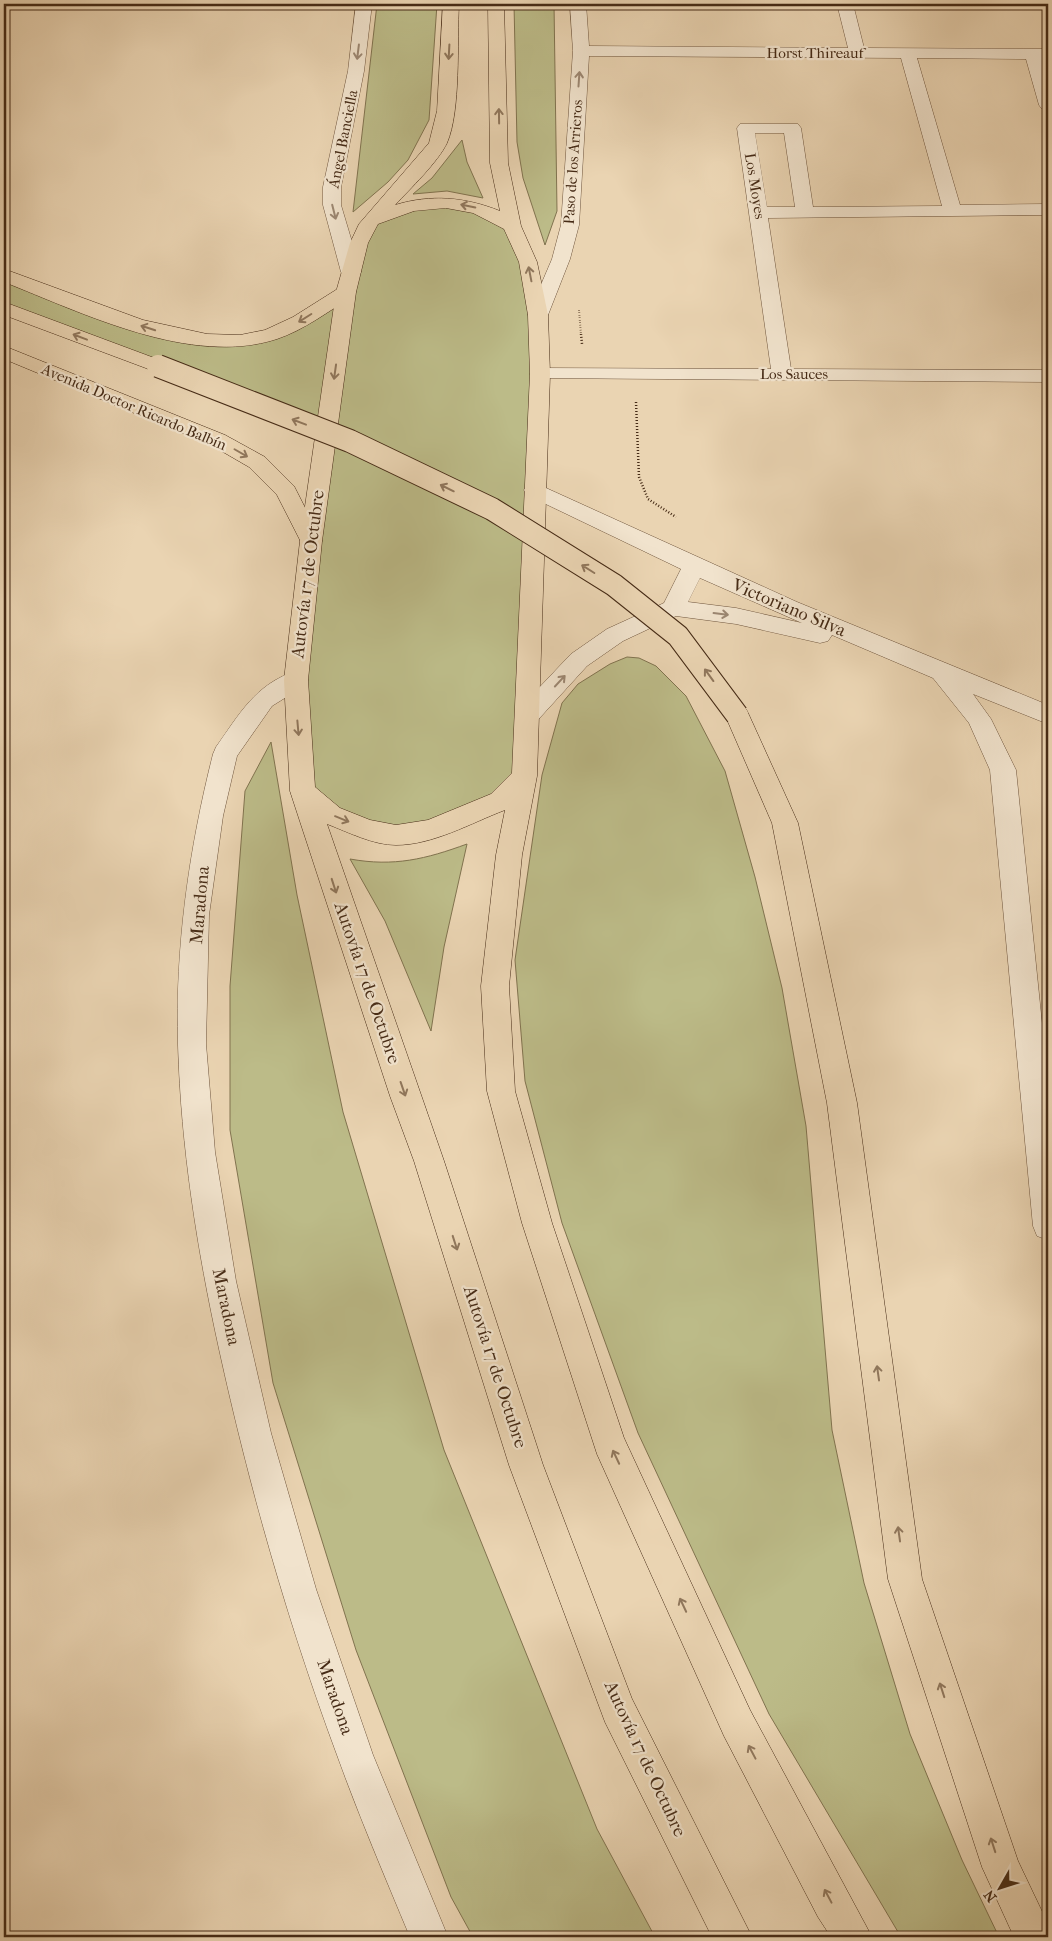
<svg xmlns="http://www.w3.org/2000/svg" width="1052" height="1941" font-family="'IM FELL French Canon',serif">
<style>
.green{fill:#bcbb88;stroke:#81734f}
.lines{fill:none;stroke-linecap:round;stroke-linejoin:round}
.minor-casing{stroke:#6f553d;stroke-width:1}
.major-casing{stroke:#462b16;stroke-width:1}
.highway-casing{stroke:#462b16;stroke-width:1}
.path-far1{stroke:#462b16;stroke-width:2;stroke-dasharray:0.5 2;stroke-linecap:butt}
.path{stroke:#462b16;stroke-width:2.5;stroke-dasharray:1 2;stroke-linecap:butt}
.minor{fill:#f1e3cd;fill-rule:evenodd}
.major{fill:#ead4b2;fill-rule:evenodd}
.highway{fill:#ead4b2;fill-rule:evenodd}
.highway-bridge-casing{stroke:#462b16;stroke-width:24;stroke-linecap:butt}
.highway-bridge{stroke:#ead4b2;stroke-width:22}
.oneway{stroke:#9c8772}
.oneway2{stroke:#90775c}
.labels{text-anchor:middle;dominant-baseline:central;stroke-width:4.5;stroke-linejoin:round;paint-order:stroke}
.far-street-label{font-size:15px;fill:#462b16;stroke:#f1e3cd}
.street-label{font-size:18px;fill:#462b16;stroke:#f1e3cd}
</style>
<rect width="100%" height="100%" fill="#ead4b2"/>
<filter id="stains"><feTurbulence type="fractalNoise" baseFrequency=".004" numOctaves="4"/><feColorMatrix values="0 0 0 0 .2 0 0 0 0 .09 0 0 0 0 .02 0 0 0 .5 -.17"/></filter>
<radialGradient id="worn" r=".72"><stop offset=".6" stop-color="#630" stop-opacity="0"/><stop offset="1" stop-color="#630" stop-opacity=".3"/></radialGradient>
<g class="green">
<polygon points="377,4 437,4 429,120 408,160 388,182 353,212"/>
<polygon points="514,4 554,4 557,211 545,245 523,178 517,142"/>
<polygon points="462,140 467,162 483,198 447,191 413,194 432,178"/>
<polygon points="445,202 512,226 538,315 524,776 500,801 396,835 303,791 296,680 324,431 4,310 4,275 151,329 199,341 268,336 346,292 368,224"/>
<polygon points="627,657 639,658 656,666 686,696 725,771 755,877 782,988 806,1126 832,1430 864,1583 910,1734 962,1860 999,1937 901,1937 769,1714 638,1433 562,1223 525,1081 515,960 542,775 562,703 578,684 610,664"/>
<polygon points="271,742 297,895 343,1112 444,1450 597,1829 655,1937 473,1937 451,1897 356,1650 273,1383 230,1130 230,986 245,791"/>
<path d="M467,844L444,947L431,1031L385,921L350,859C394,867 426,859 467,844Z"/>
</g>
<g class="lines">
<defs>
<g id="minor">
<polygon points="356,4 372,4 364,71 341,187 341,205 361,272 358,276 344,276 341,272 323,205 323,187 348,71"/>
<path d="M570,4H586L589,46L848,48L837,4H853L864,48L1048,49V59H1043L1048,77V110L1042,109L1039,105L1026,59L917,58L960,205L1048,204V215L768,218L791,369L1048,370V382L533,378L530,374L533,370L540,368L771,369L737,128L740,124H798L801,128L813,207L942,206L901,58L589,56L579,225L570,259L548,315L545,319H531L528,315L552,259L561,225L573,51ZM755,133H784L795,207H767Z"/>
<path d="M535,483L797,602L1048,705V724L973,694L991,719L1016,770L1048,1082V1240L1037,1236L1033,1226L990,770L969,723L933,678L832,635L828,641L820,643L736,624L676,616L623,641L587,666L536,722L527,725L518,722L515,716L518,710L571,654L607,629L664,603L681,569L527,495L524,490L527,485ZM700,578L802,623L736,608L688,602Z"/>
<path d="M296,671L304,674L308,680L304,686L272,706L237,756L223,816L209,915L206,1044L215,1152L236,1281L271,1433L316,1589L373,1755L448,1937H410C385,1877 359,1816 337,1755C288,1623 249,1486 219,1349C197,1249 181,1147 178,1045C175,947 189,849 213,754L216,747C239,715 255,684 296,671Z"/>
</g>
<g id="major">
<path d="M4,269L143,320L207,334L240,335L265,330L293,317L339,288H353L356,292L353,296C329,311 304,330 277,339C191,367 83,313 4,282Z"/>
<polygon points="4,346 225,435 265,457 294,486 322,541 319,546 311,548 303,546 277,495 249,467 211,445 4,359"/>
</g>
<g id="highway">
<path d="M443,4H459C457,41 461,111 447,143C438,162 410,189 395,205C431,194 465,197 500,211L490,163L488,4H504L508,163L521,226L537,262L548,315L550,374L537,776L522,855L509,986L515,1091L552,1223L624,1438L750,1710L872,1937H831L818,1917L724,1736L597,1454L522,1223L487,1091L481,986L496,855L505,810C471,823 433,845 396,845C373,845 348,832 327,824L444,1161L543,1465L632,1699L752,1937H712L605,1722L509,1465L414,1161L390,1096L290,791L284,680L300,541L336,292L350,243L359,224L429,143L437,111ZM446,208L473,213L504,229L519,262L528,315L530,374L512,773L491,794L428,820L396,825L370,820L340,808L315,787L308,680L322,541L356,292L368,243L378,224L414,211Z"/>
<polygon points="4,302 165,362 168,366 165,370 158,372 151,370 4,315"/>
<polygon points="737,706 746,709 749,715 798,823 857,1103 922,1579 1018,1861 1048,1924 1048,1937 1014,1937 982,1867 888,1579 827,1103 772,823 725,715 728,709"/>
</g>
</defs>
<use href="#minor" class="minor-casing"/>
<use href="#major" class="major-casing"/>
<use href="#highway" class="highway-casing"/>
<polyline class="path-far1" points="579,310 581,335"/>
<g class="path">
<polyline points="581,334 582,344"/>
<polyline points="636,402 639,477 648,499 676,517"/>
</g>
<use href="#minor" class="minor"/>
<use href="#major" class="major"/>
<use href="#highway" class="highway"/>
<defs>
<polyline id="highway-bridge" points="158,366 350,441 492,509 614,585 678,636 737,715"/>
</defs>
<use href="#highway-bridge" class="highway-bridge-casing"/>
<use href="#highway-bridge" class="highway-bridge"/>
</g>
<defs><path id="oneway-shaft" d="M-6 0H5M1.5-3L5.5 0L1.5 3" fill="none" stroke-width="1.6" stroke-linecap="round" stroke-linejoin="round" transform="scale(1.25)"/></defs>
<g class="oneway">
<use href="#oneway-shaft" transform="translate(358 52) rotate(97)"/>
<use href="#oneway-shaft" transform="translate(579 79) rotate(-86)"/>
<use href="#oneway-shaft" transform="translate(334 212) rotate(76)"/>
<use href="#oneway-shaft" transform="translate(721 614) rotate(7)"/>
<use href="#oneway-shaft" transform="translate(560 681) rotate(-47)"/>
</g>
<g class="oneway2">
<use href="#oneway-shaft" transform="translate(449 52) rotate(93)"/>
<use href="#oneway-shaft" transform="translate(499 116) rotate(-91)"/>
<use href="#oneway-shaft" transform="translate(468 206) rotate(-168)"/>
<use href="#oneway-shaft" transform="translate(530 274) rotate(-101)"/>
<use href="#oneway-shaft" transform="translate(305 318) rotate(148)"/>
<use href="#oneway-shaft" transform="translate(148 328) rotate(-162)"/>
<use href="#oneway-shaft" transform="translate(80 337) rotate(-159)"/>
<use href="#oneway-shaft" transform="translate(335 372) rotate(98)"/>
<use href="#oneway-shaft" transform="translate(299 422) rotate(-159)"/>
<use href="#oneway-shaft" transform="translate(241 453) rotate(30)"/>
<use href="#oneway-shaft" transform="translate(447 488) rotate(-154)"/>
<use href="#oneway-shaft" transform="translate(588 569) rotate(-148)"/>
<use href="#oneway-shaft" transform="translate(709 675) rotate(-126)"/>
<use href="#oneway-shaft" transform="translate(298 728) rotate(85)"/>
<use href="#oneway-shaft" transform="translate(342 819) rotate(22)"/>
<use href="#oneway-shaft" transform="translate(334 886) rotate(72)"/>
<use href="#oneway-shaft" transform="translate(403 1089) rotate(71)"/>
<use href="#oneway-shaft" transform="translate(455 1243) rotate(72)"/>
<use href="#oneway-shaft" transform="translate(878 1373) rotate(-98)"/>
<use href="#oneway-shaft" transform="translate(616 1457) rotate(-115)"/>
<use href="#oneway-shaft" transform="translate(899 1534) rotate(-98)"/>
<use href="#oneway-shaft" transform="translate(683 1605) rotate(-115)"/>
<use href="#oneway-shaft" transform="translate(942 1690) rotate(-108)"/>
<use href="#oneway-shaft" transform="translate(752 1752) rotate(-118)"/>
<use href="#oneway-shaft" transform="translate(993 1845) rotate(-108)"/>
<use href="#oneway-shaft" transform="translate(828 1896) rotate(-118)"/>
</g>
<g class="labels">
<g class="far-street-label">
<text x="815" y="53">Horst Thireauf</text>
<text transform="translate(343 139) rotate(-79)">Ángel Banciella</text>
<text transform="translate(573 162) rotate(-86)">Paso de los Arrieros</text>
<text transform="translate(755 186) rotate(81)">Los Moyes</text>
<text x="794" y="374">Los Sauces</text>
<text transform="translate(134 407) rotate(23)">Avenida Doctor Ricardo Balbín</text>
</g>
<g class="street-label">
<text transform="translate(308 574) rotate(-83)">Autovía 17 de Octubre</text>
<text transform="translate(789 608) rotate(23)">Victoriano Silva</text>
<text transform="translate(200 905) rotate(-85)">Maradona</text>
<text transform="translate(367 983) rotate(71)">Autovía 17 de Octubre</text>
<text transform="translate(226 1307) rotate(78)">Maradona</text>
<text transform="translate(495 1367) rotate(72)">Autovía 17 de Octubre</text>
<text transform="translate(335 1697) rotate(71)">Maradona</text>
<text transform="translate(645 1759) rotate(65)">Autovía 17 de Octubre</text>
</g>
</g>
<rect width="1052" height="1941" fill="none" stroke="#ead4b2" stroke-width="20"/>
<rect x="5" y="5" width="1042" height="1931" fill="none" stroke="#462b16" stroke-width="2.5"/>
<rect x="10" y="10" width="1032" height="1921" fill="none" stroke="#462b16"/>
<g transform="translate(1000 1888) rotate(231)" stroke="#f1e3cd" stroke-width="4" paint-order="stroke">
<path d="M0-4L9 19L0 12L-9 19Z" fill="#462b16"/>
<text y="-8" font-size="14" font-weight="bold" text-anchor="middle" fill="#462b16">N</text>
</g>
<rect width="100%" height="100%" filter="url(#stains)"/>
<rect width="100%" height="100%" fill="url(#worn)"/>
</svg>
